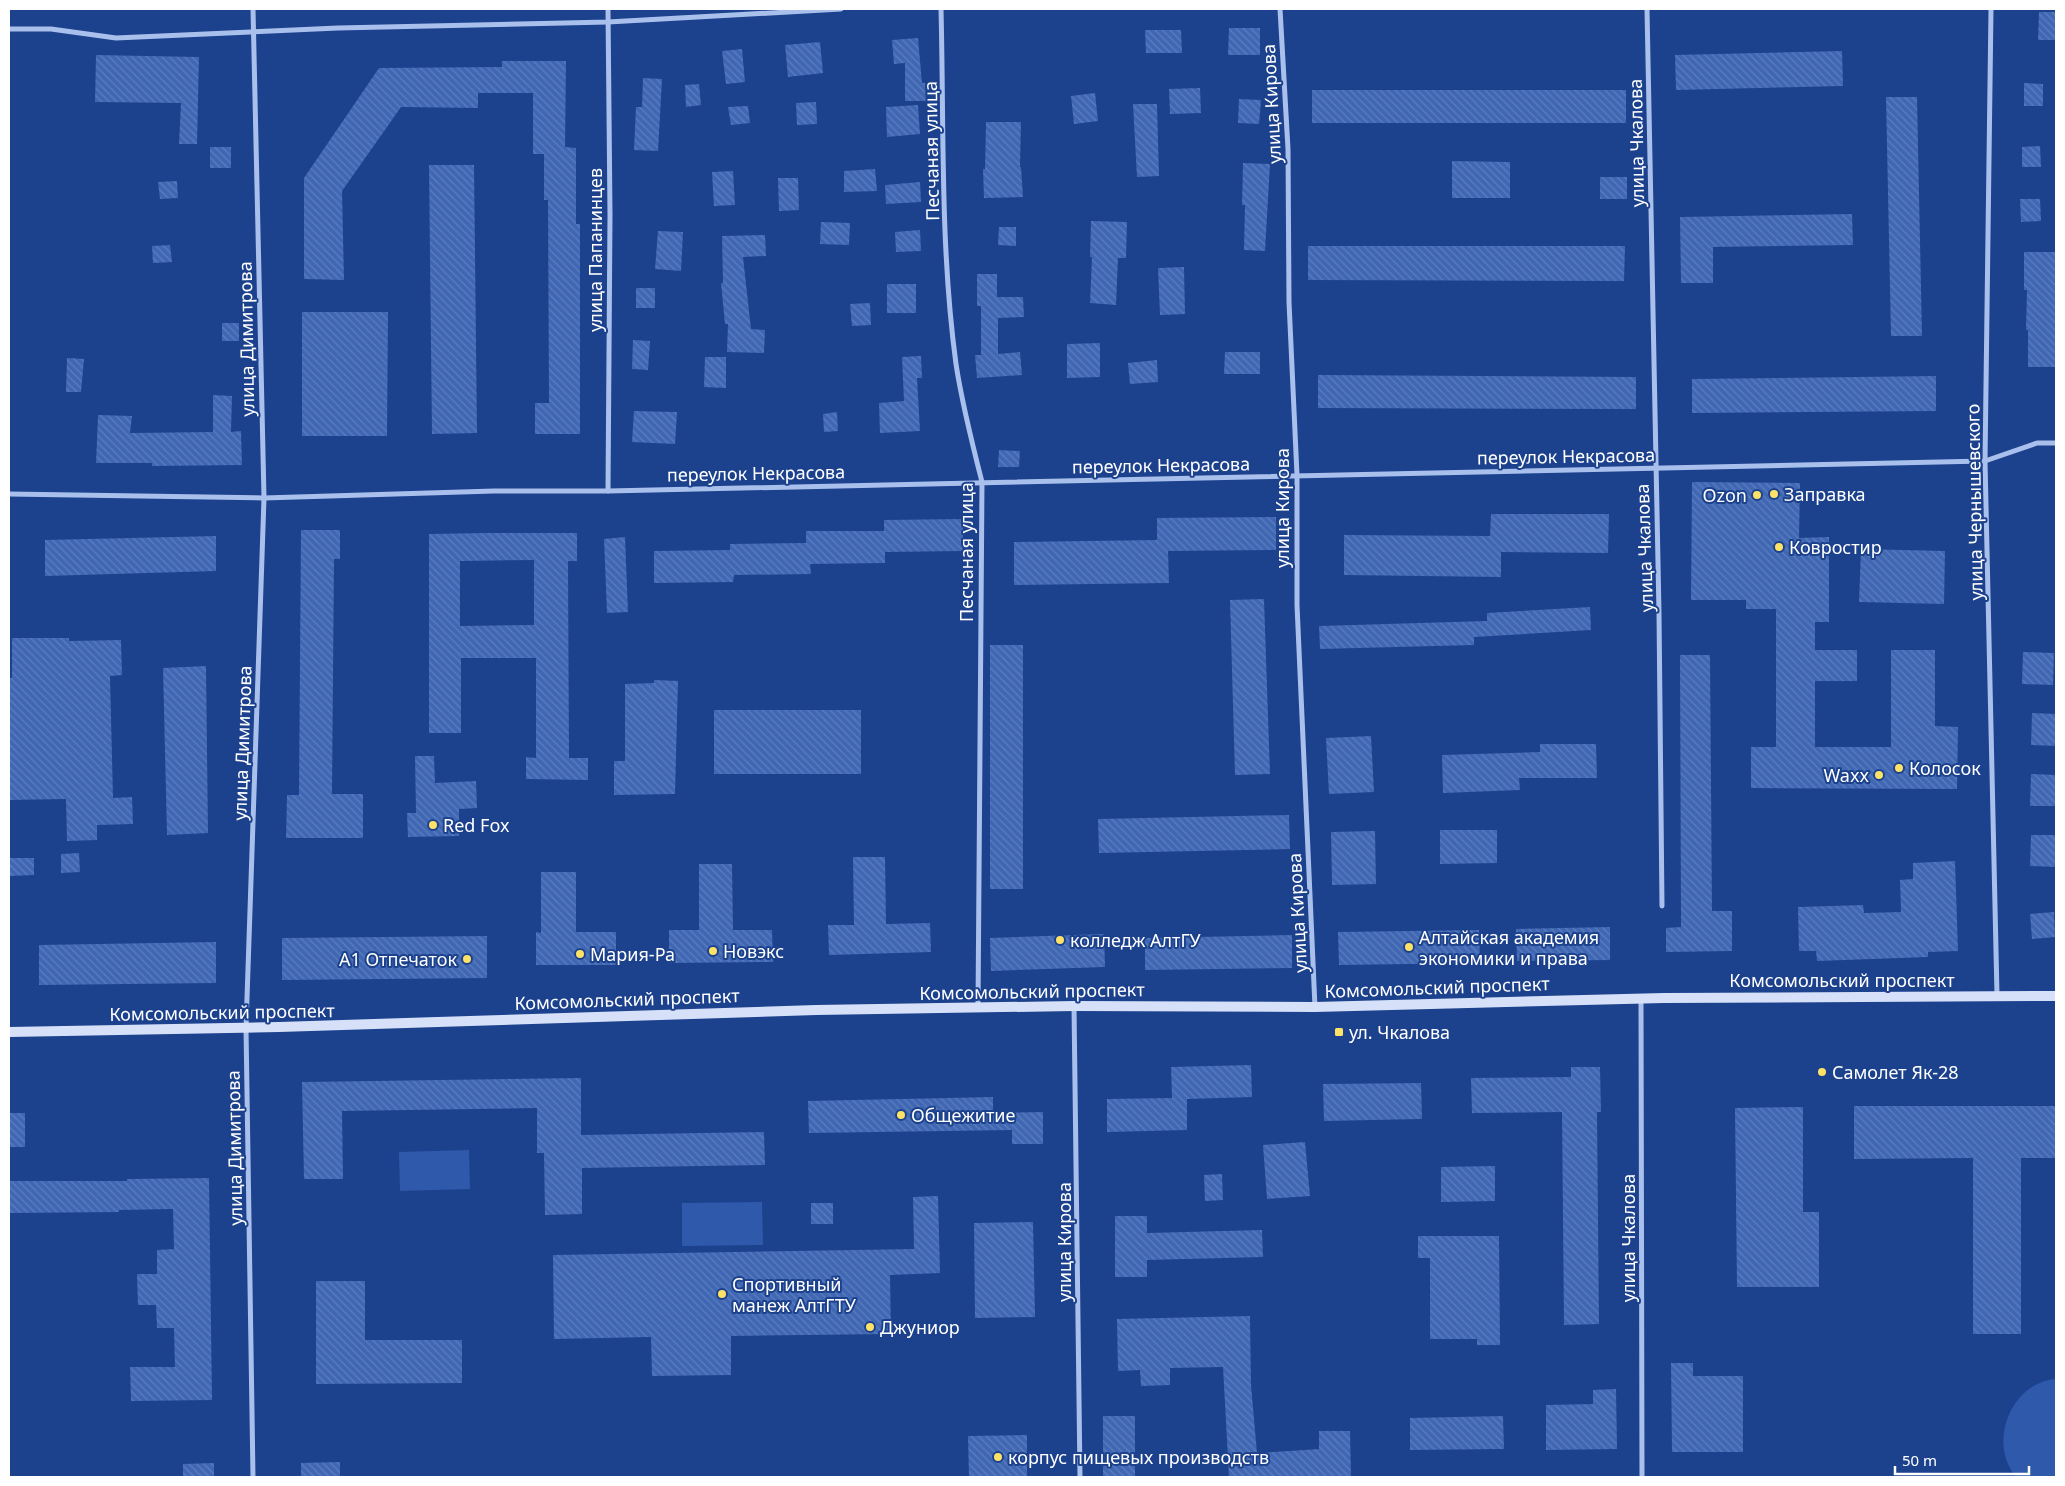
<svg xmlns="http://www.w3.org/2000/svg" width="2065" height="1486" font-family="'Noto Sans',sans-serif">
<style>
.green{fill:#2f59ab}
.building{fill:url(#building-back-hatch);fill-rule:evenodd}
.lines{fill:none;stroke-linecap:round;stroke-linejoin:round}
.minor{stroke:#a9c0ed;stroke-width:5}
.secondary{stroke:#d6e1f9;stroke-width:10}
.poi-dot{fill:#fde267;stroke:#1c418d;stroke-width:2}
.labels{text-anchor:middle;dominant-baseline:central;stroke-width:4;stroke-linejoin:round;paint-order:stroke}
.street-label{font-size:18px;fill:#fff;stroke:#1c418d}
.poi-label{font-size:18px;fill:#fff;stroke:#1c418d;text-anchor:start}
</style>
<defs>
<pattern id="building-back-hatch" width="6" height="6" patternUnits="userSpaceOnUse" patternTransform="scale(1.25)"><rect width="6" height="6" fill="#4067b3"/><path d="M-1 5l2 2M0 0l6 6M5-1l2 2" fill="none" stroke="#5d7ebe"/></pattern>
</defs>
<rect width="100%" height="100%" fill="#1c418d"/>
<g class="green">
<polygon points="469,1150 470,1189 400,1191 399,1152"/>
<polygon points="762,1202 763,1245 682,1246 682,1203"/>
<path d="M2056,1379V1477H2016C1987,1443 2011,1382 2056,1379Z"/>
</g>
<g class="building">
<polygon points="2039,12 2056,12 2056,40 2038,40"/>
<polygon points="1229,28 1260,28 1260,55 1228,55"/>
<polygon points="1145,30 1181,30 1182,53 1146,53"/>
<polygon points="918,38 922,83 925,83 926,101 905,101 905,63 894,64 892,40"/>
<polygon points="820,42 823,73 788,77 785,45"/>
<polygon points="742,49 745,82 726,84 722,51"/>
<polygon points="1842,51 1843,86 1676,90 1675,55"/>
<polygon points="96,55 199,57 197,144 179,144 181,103 95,102"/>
<polygon points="502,61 566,61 565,147 576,148 576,224 580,224 580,434 535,434 535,403 549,403 548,200 544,200 544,154 533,154 533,93 478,93 478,108 401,107 342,191 344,280 304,279 304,178 379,68 502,67"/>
<polygon points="643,78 662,79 658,151 634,150 636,107 642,107"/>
<polygon points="2024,83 2043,84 2043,106 2024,106"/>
<polygon points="699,84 701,105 686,107 685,85"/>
<polygon points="1200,88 1201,113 1170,114 1169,89"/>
<rect x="1312" y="90" width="314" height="33"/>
<polygon points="1095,93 1098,121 1074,124 1071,96"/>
<polygon points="1886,97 1917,97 1922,336 1891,336"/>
<polygon points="1239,99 1261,100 1259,124 1238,123"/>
<polygon points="816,102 817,124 797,125 796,103"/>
<polygon points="1133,104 1157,104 1159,176 1137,177"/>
<polygon points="918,105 920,134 887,137 886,107"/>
<polygon points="748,106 750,123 731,125 728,107"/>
<polygon points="986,122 1021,122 1020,167 1021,167 1023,197 984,198 983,169 985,169"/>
<polygon points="2040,146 2041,167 2022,167 2022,147"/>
<rect x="210" y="147" width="21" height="21"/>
<polygon points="1452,161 1510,162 1510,198 1452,198"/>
<polygon points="1243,163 1270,164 1265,251 1244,250 1245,205 1242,205"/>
<polygon points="429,165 474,165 477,433 432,434"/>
<polygon points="875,169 877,191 844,192 844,171"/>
<polygon points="733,171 735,205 714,206 712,172"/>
<rect x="1600" y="177" width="27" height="22"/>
<polygon points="778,178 798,178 799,210 779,211"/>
<polygon points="177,181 178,198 160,199 158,182"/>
<polygon points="920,182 921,202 886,204 885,185"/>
<polygon points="2020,199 2040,199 2041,221 2021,222"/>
<polygon points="1852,214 1853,245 1713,247 1713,283 1681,283 1680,217"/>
<polygon points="1091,221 1127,222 1126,258 1118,258 1116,305 1090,303 1092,257 1090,257"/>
<polygon points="821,222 850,223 849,245 820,244"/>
<polygon points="999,227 1016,227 1016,246 998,245"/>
<polygon points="920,230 921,251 896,252 895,232"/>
<polygon points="658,231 683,232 681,271 655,269"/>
<polygon points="765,235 766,256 743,257 751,329 765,330 764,353 727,352 728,324 725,324 721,283 723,283 722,236"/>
<polygon points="170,245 172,262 153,263 152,246"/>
<polygon points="1308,246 1625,246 1624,281 1308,280"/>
<polygon points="2024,252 2055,252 2056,367 2028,367 2028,330 2026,330 2027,290 2024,290"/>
<polygon points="1184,267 1185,314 1160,315 1158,268"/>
<polygon points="977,274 997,274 997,297 1023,297 1024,317 998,318 998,354 1020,352 1022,375 977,378 975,355 981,355 981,306 977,306"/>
<rect x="887" y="284" width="29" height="29"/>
<rect x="636" y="288" width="19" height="20"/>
<polygon points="870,303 871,325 852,326 850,304"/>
<polygon points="302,312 388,312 387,436 302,436"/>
<rect x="222" y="323" width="17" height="18"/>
<polygon points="633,340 650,341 648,370 632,369"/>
<polygon points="1100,343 1100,377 1067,378 1067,344"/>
<polygon points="1225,352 1260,352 1260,374 1224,374"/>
<polygon points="921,356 922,378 917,378 920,431 880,433 879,403 904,401 902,357"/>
<polygon points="705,357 726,357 726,388 704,387"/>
<polygon points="67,358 84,359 81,392 66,392"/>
<polygon points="1157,360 1158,382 1130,384 1128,363"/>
<polygon points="1318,375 1636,377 1636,409 1318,408"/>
<polygon points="1936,376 1936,411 1692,413 1692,379"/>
<polygon points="213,395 232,396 231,432 241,431 242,465 152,466 152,463 96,463 98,415 132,416 130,433 213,432"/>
<polygon points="634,411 677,412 675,444 632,442"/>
<polygon points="837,412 838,431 824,432 823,414"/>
<polygon points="999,450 1020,451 1019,467 998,467"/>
<polygon points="1692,482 1800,483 1799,538 1829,537 1829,622 1815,622 1815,650 1857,650 1857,681 1815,681 1815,747 1891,747 1891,650 1935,650 1935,726 1958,727 1957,789 1751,788 1751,747 1776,747 1776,609 1746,609 1746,600 1691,600"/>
<polygon points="1491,514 1609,514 1608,553 1501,552 1501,577 1344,575 1344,535 1490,536"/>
<polygon points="1276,517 1276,550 1168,551 1169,583 1014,585 1014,542 1157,540 1157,518"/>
<polygon points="963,519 963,551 885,552 885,563 810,564 811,574 734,575 733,582 654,583 654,551 730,550 730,544 806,543 806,531 884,531 884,520"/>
<polygon points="301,530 340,530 340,559 334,559 332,794 363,794 363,838 286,838 287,795 299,795"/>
<path d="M486,533H577V561H568L569,758H588V780L526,779V757L536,758V658H461V733H429V534ZM534,560V625L460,626V561Z"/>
<polygon points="216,536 216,571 45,576 45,540"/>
<polygon points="625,537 628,612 607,613 604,539"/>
<polygon points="1861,549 1945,551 1944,604 1859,602"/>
<polygon points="1264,599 1270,774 1235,775 1230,600"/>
<polygon points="1590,607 1591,630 1474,637 1474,645 1320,649 1319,626 1487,621 1487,613"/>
<polygon points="12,638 69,638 69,641 121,640 122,675 110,676 113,798 132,797 133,824 97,825 97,840 67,841 66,799 9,800 9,678 12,678"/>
<rect x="990" y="645" width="33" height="244"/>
<polygon points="2023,652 2054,653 2053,685 2022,684"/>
<polygon points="1680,655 1710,655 1712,911 1732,911 1732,951 1666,952 1666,928 1681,927"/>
<polygon points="206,666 208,833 167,835 163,668"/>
<polygon points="654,680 678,681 675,794 614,795 614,761 625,761 625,684 654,683"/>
<rect x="714" y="710" width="147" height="64"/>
<polygon points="2032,713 2056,714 2056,746 2031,745"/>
<polygon points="1371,736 1374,792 1329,794 1326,738"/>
<polygon points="1540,744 1596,744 1597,778 1519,778 1520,790 1443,793 1442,755 1540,752"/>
<polygon points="415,756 434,756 435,783 476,781 477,808 459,809 459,836 408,837 407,813 416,813"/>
<polygon points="2031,774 2056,775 2056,806 2030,806"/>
<polygon points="1289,815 1290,849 1099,853 1098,819"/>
<polygon points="1440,830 1497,830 1497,863 1440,864"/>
<polygon points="1375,831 1376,884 1332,885 1331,832"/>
<polygon points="2031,835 2056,835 2056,867 2030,866"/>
<polygon points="79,853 80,872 61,873 61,854"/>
<polygon points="853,857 885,857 886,924 930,923 931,952 829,955 828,925 854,925"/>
<polygon points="9,858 34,858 34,875 9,876"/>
<polygon points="1955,861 1958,951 1928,952 1928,957 1817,961 1816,951 1799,951 1798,907 1863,905 1864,913 1901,912 1900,880 1913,879 1913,863"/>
<polygon points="699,864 732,864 733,930 772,930 773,962 669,963 669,930 699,930"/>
<polygon points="541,872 576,872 576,932 616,932 616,965 536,965 536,932 541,933"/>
<polygon points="2054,912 2055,937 2032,939 2030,914"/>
<polygon points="1610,927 1610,960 1517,961 1516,929"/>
<polygon points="1479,930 1480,963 1339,965 1338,932"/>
<polygon points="1104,934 1105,967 991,971 990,938"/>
<polygon points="1292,935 1292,968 1145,970 1145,938"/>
<polygon points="487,936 487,978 282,980 282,938"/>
<polygon points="216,942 216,983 39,985 39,945"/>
<polygon points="1251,1065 1252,1097 1187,1099 1187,1130 1107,1132 1107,1099 1172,1098 1171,1067"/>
<polygon points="1571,1067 1600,1067 1601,1112 1597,1112 1599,1324 1564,1325 1562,1112 1472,1113 1471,1078 1571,1077"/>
<polygon points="581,1078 581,1135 764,1132 765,1165 582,1168 582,1214 545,1215 544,1153 537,1153 537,1108 342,1111 343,1179 304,1179 302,1082"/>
<polygon points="1421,1083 1422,1119 1324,1121 1323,1084"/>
<polygon points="993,1097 993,1113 1043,1112 1043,1144 1012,1144 1012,1130 809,1133 808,1101"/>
<polygon points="1854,1106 2056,1106 2056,1158 2021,1158 2021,1334 1973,1334 1973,1158 1854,1159"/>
<polygon points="1803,1107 1803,1212 1819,1212 1819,1287 1737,1287 1735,1108"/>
<rect x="9" y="1113" width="16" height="34"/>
<polygon points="1305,1142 1310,1196 1267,1199 1263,1145"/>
<polygon points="1495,1166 1495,1201 1441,1202 1441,1167"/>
<polygon points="1222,1174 1223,1200 1205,1201 1204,1175"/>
<polygon points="209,1178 212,1400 131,1401 130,1367 175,1367 174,1328 157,1328 156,1305 138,1305 137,1274 157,1274 157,1250 174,1249 173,1209 119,1210 119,1212 9,1213 9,1181 127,1181 127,1179"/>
<polygon points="938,1196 940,1273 890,1275 891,1334 731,1336 731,1375 652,1376 651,1337 554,1339 553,1255 914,1249 913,1197"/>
<rect x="811" y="1203" width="22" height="21"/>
<polygon points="1115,1216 1147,1216 1147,1233 1262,1230 1263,1257 1147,1260 1147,1277 1115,1277"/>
<polygon points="1033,1222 1035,1317 975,1318 974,1223"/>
<polygon points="1418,1236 1499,1236 1500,1345 1477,1345 1477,1339 1430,1339 1430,1258 1418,1258"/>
<polygon points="316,1281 365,1281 365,1340 462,1340 462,1383 316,1384"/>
<polygon points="1250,1316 1251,1385 1257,1453 1319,1449 1319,1431 1350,1431 1351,1477 1229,1477 1223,1367 1170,1368 1170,1385 1141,1386 1140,1370 1118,1371 1117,1319"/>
<polygon points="1671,1363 1693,1363 1693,1376 1743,1376 1743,1452 1672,1452"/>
<polygon points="1616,1389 1617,1449 1546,1450 1546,1405 1593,1404 1593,1390"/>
<rect x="1103" y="1416" width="32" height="61"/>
<polygon points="1503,1416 1504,1449 1410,1450 1410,1418"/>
<polygon points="1027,1435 1027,1477 969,1477 968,1436"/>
<polygon points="340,1462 340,1477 301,1477 301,1463"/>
<polygon points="214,1463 214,1477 183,1477 183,1464"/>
</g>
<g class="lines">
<g class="minor">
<polyline points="253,9 264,498 246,1028 253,1477"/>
<polyline points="608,9 610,215 608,491"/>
<path d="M941,9C944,126 940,247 956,364C962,404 972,443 982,482L978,1008"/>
<polyline points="1280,9 1288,149 1289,302 1297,475 1297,605 1315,1007"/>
<polyline points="1647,9 1659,613 1662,906"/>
<polyline points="1991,9 1985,461 1997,995"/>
<polyline points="9,29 51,29 116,38 338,28 608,22 841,9"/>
<polyline points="9,494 264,498 494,491 608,491 1985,461 2037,443 2056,443"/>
<polyline points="1641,999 1642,1477"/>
<polyline points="1074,1006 1080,1477"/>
</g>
<polyline class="secondary" points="9,1032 279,1027 816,1010 1074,1006 1315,1007 1664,998 2056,996"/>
</g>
<g class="poi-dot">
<circle cx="1774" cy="494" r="5"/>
<circle cx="1757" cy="495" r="5"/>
<circle cx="1779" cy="547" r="5"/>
<circle cx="1899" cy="768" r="5"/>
<circle cx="1879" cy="775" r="5"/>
<circle cx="433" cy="825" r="5"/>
<circle cx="1060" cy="940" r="5"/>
<circle cx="1409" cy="947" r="5"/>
<circle cx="713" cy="951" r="5"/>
<circle cx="580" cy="954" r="5"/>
<circle cx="467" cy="959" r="5"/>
<rect x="1334" y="1027" width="10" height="10" rx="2.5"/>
<circle cx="1822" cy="1072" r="5"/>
<circle cx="901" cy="1115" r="5"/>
<circle cx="722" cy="1294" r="5"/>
<circle cx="870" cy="1327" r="5"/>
<circle cx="998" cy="1457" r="5"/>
</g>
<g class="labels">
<g class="street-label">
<text transform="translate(1271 104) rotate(-93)">улица Кирова</text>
<text transform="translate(1636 143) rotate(-91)">улица Чкалова</text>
<text transform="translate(931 151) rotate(-91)">Песчаная улица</text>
<text transform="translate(595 250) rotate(-90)">улица Папанинцев</text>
<text transform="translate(246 339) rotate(-91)">улица Димитрова</text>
<text transform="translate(1566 456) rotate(-1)">переулок Некрасова</text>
<text transform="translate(1161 465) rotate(-1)">переулок Некрасова</text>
<text transform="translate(756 473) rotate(-1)">переулок Некрасова</text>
<text transform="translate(1974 502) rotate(-91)">улица Чернышевского</text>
<text transform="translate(1282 508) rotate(-90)">улица Кирова</text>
<text transform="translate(1644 548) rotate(-92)">улица Чкалова</text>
<text transform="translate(966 552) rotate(-90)">Песчаная улица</text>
<text transform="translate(242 743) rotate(-88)">улица Димитрова</text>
<text transform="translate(1297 913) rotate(-93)">улица Кирова</text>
<text x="1842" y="980">Комсомольский проспект</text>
<text transform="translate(1437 987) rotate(-2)">Комсомольский проспект</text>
<text transform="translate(1032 991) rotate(-1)">Комсомольский проспект</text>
<text transform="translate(627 999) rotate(-2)">Комсомольский проспект</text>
<text transform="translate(222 1012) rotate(-1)">Комсомольский проспект</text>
<text transform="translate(234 1148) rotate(-91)">улица Димитрова</text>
<text transform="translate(1628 1238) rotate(-90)">улица Чкалова</text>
<text transform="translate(1064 1242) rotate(-90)">улица Кирова</text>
</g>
<g class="poi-label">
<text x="1784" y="494">Заправка</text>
<text x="1747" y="495" text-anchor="end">Ozon</text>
<text x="1789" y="547">Ковростир</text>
<text x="1909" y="768">Колосок</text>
<text x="1869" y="775" text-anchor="end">Waxx</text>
<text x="443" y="825">Red Fox</text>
<text x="1419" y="937">Алтайская академия<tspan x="1419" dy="21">экономики и права</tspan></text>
<text x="1070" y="940">колледж АлтГУ</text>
<text x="723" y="951">Новэкс</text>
<text x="590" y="954">Мария-Ра</text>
<text x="457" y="959" text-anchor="end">А1 Отпечаток</text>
<text x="1349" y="1032">ул. Чкалова</text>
<text x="1832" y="1072">Самолет Як-28</text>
<text x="911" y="1115">Общежитие</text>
<text x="732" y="1284">Спортивный<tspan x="732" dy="21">манеж АлтГТУ</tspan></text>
<text x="880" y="1327">Джуниор</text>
<text x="1008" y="1457">корпус пищевых производств</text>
</g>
</g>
<rect width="2065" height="1486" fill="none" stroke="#ffffff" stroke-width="20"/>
<path d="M1895 1466v8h134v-8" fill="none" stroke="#ffffff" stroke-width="2.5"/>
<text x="1902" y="1466" font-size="15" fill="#ffffff" stroke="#1c418d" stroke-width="4" paint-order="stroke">50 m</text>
</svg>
